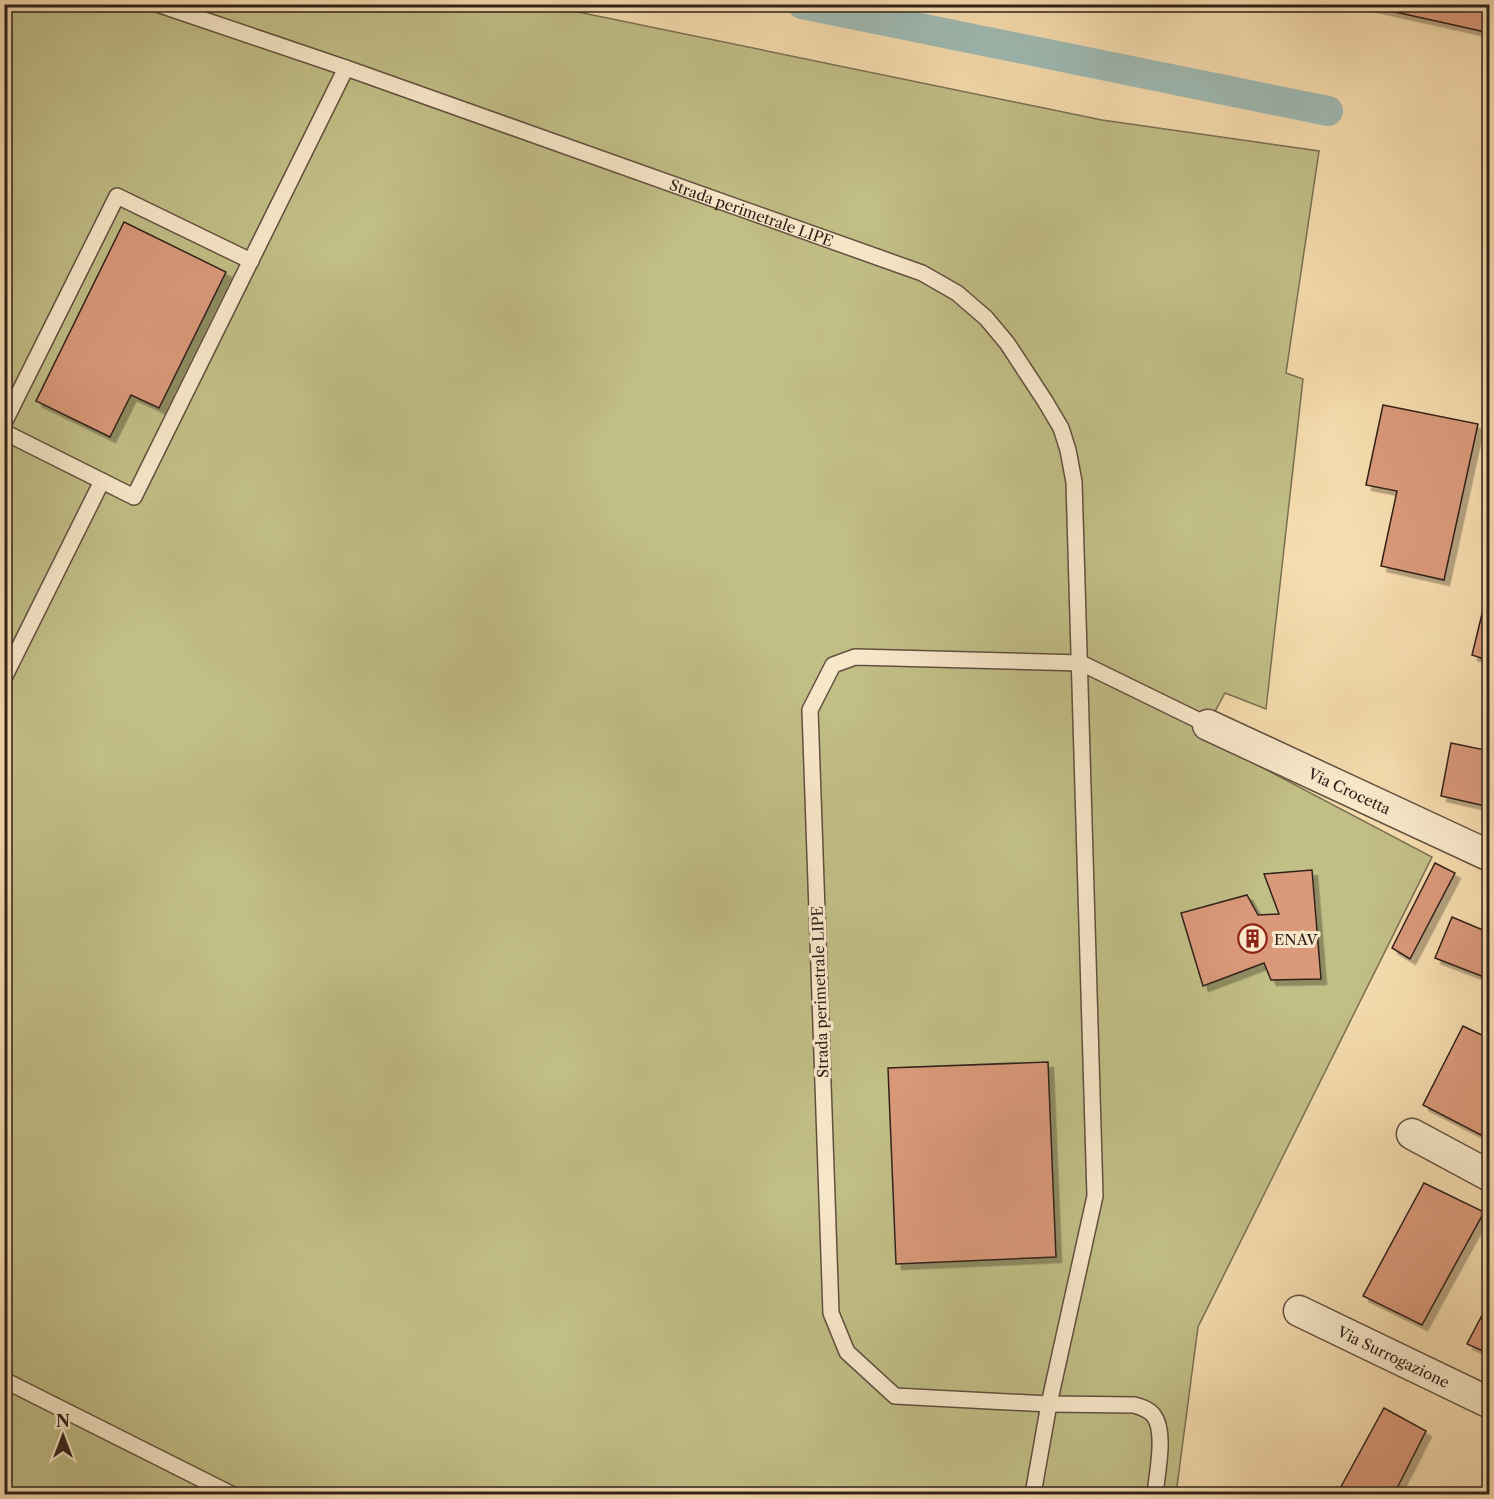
<svg xmlns="http://www.w3.org/2000/svg" width="1494" height="1499" font-family="'Libre Caslon Text',serif">
<style>
.green{fill:#c1be86;stroke:#797050;stroke-width:1.5}
.lines{fill:none;stroke-linecap:round;stroke-linejoin:round}
.canal{stroke:#9eb9b2;stroke-width:30}
.building{fill:#d9997a;stroke:#31211a;stroke-width:1.5;filter:url(#shadow)}
.lane-casing{stroke:#62503f;stroke-width:18}
.street-casing{stroke:#62503f;stroke-width:33}
.lane{stroke:#f8e8ca;stroke-width:15}
.street{stroke:#f8e8ca;stroke-width:30}
.labels{text-anchor:middle;dominant-baseline:central;stroke-width:6;stroke-linejoin:round;paint-order:stroke}
.street-label{font-size:15px;fill:#31211a;stroke:#f8e8ca}
.poi-label{font-size:15px;fill:#31211a;stroke:#f8e8ca;text-anchor:start}
</style>
<defs>
<filter id="shadow"><feDropShadow dx="5.5" dy="5.5" stdDeviation="0" flood-color="#0004"/></filter>
</defs>
<rect width="100%" height="100%" fill="#f5dbad"/>
<filter id="stains"><feTurbulence type="fractalNoise" baseFrequency=".00333" numOctaves="4"/><feColorMatrix values="0 0 0 0 .2 0 0 0 0 .09 0 0 0 0 .02 0 0 0 .5 -.17"/></filter>
<radialGradient id="worn" r=".72"><stop offset=".6" stop-color="#630" stop-opacity="0"/><stop offset="1" stop-color="#630" stop-opacity=".3"/></radialGradient>
<polygon class="green" points="5,5 544,5 1102,120 1319,151 1286,373 1303,379 1266,709 1225,693 1203,734 1250,761 1432,857 1198,1327 1176,1494 5,1494"/>
<g class="lines">
<polyline class="canal" points="802,4 1328,111"/>
</g>
<g class="building">
<polygon points="1359,4 1490,4 1490,33"/>
<polygon points="124,222 226,272 159,408 131,395 110,437 36,401"/>
<polygon points="1383,405 1478,424 1444,580 1381,566 1397,491 1366,485"/>
<polygon points="1490,581 1490,661 1472,655"/>
<polygon points="1451,743 1490,751 1490,807 1441,796"/>
<polygon points="1435,863 1455,873 1410,959 1392,948"/>
<polygon points="1312,870 1321,979 1271,980 1264,963 1203,986 1181,913 1247,895 1258,915 1279,914 1264,874"/>
<polygon points="1452,917 1490,933 1490,966 1484,977 1435,958"/>
<polygon points="1463,1026 1490,1039 1490,1118 1481,1135 1423,1105"/>
<polygon points="1048,1062 1056,1257 896,1264 888,1068"/>
<polygon points="1424,1183 1484,1212 1422,1325 1363,1296"/>
<polygon points="1490,1300 1490,1354 1467,1344"/>
<polygon points="1384,1408 1426,1431 1394,1494 1337,1494"/>
<polygon points="1490,1478 1490,1494 1479,1494"/>
</g>
<g class="lines">
<defs>
<g id="lane">
<path id="s1" d="M157,4L346,68L922,273L957,293L986,318L1007,343L1045,401L1061,428L1068,450L1074,482L1095,1196L1049,1404L1033,1494"/>
<polyline points="4,423 117,196 251,261"/>
<polyline points="4,432 134,497 346,68"/>
<polyline points="4,678 102,481"/>
<polyline points="4,1380 231,1494"/>
<path d="M1155,1494C1157,1474 1166,1432 1154,1416C1149,1409 1141,1407 1134,1405L1049,1404L895,1396L847,1352L831,1313L810,710L833,665L855,657L1081,663L1208,725"/>
</g>
<g id="street">
<path id="s2" d="M1208,725L1490,856"/>
<polyline points="1412,1134 1490,1176"/>
<path id="s3" d="M1299,1311L1490,1403"/>
</g>
</defs>
<use href="#lane" class="lane-casing"/>
<use href="#street" class="street-casing"/>
<use href="#lane" class="lane"/>
<use href="#street" class="street"/>
</g>
<defs>
<symbol id="building-ring" viewBox="-11 -11 22 22"><circle r="9.5" fill="#f8e8ca" stroke="#8f2418" stroke-width="1.5"/><path d="M-4-6H4V6H1V3H-1V6H-4ZM-2.5-4.3h1.7v1.8h-1.7ZM.8-4.3h1.7v1.8H.8ZM-2.5-1h1.7V.8h-1.7ZM.8-1h1.7V.8H.8Z" fill="#8f2418"/></symbol>
</defs>
<g fill-rule="evenodd">
<use href="#building-ring" x="1236" y="922" width="33" height="33"/>
</g>
<g class="labels">
<g class="street-label">
<text stroke="none"><textPath href="#s1" startOffset="630">Strada perimetrale LIPE</textPath></text>
<text stroke="none"><textPath href="#s2" startOffset="156">Via Crocetta</textPath></text>
<text transform="translate(820 992) rotate(-92)">Strada perimetrale LIPE</text>
<text stroke="none"><textPath href="#s3" startOffset="105">Via Surrogazione</textPath></text>
</g>
<g class="poi-label">
<text x="1274" y="939">ENAV</text>
</g>
</g>
<rect width="1494" height="1499" fill="none" stroke="#f5dbad" stroke-width="24"/>
<rect x="6" y="6" width="1482" height="1487" fill="none" stroke="#31211a" stroke-width="3"/>
<rect x="12" y="12" width="1470" height="1475" fill="none" stroke="#31211a" stroke-width="1.5"/>
<g transform="translate(63 1436)" stroke="#f8e8ca" stroke-width="4.5" paint-order="stroke">
<path d="M0-4.5L10 22L0 15L-10 22Z" fill="#31211a"/>
<text y="-9" font-size="16" font-weight="bold" text-anchor="middle" fill="#31211a">N</text>
</g>
<rect width="100%" height="100%" filter="url(#stains)"/>
<rect width="100%" height="100%" fill="url(#worn)"/>
</svg>
